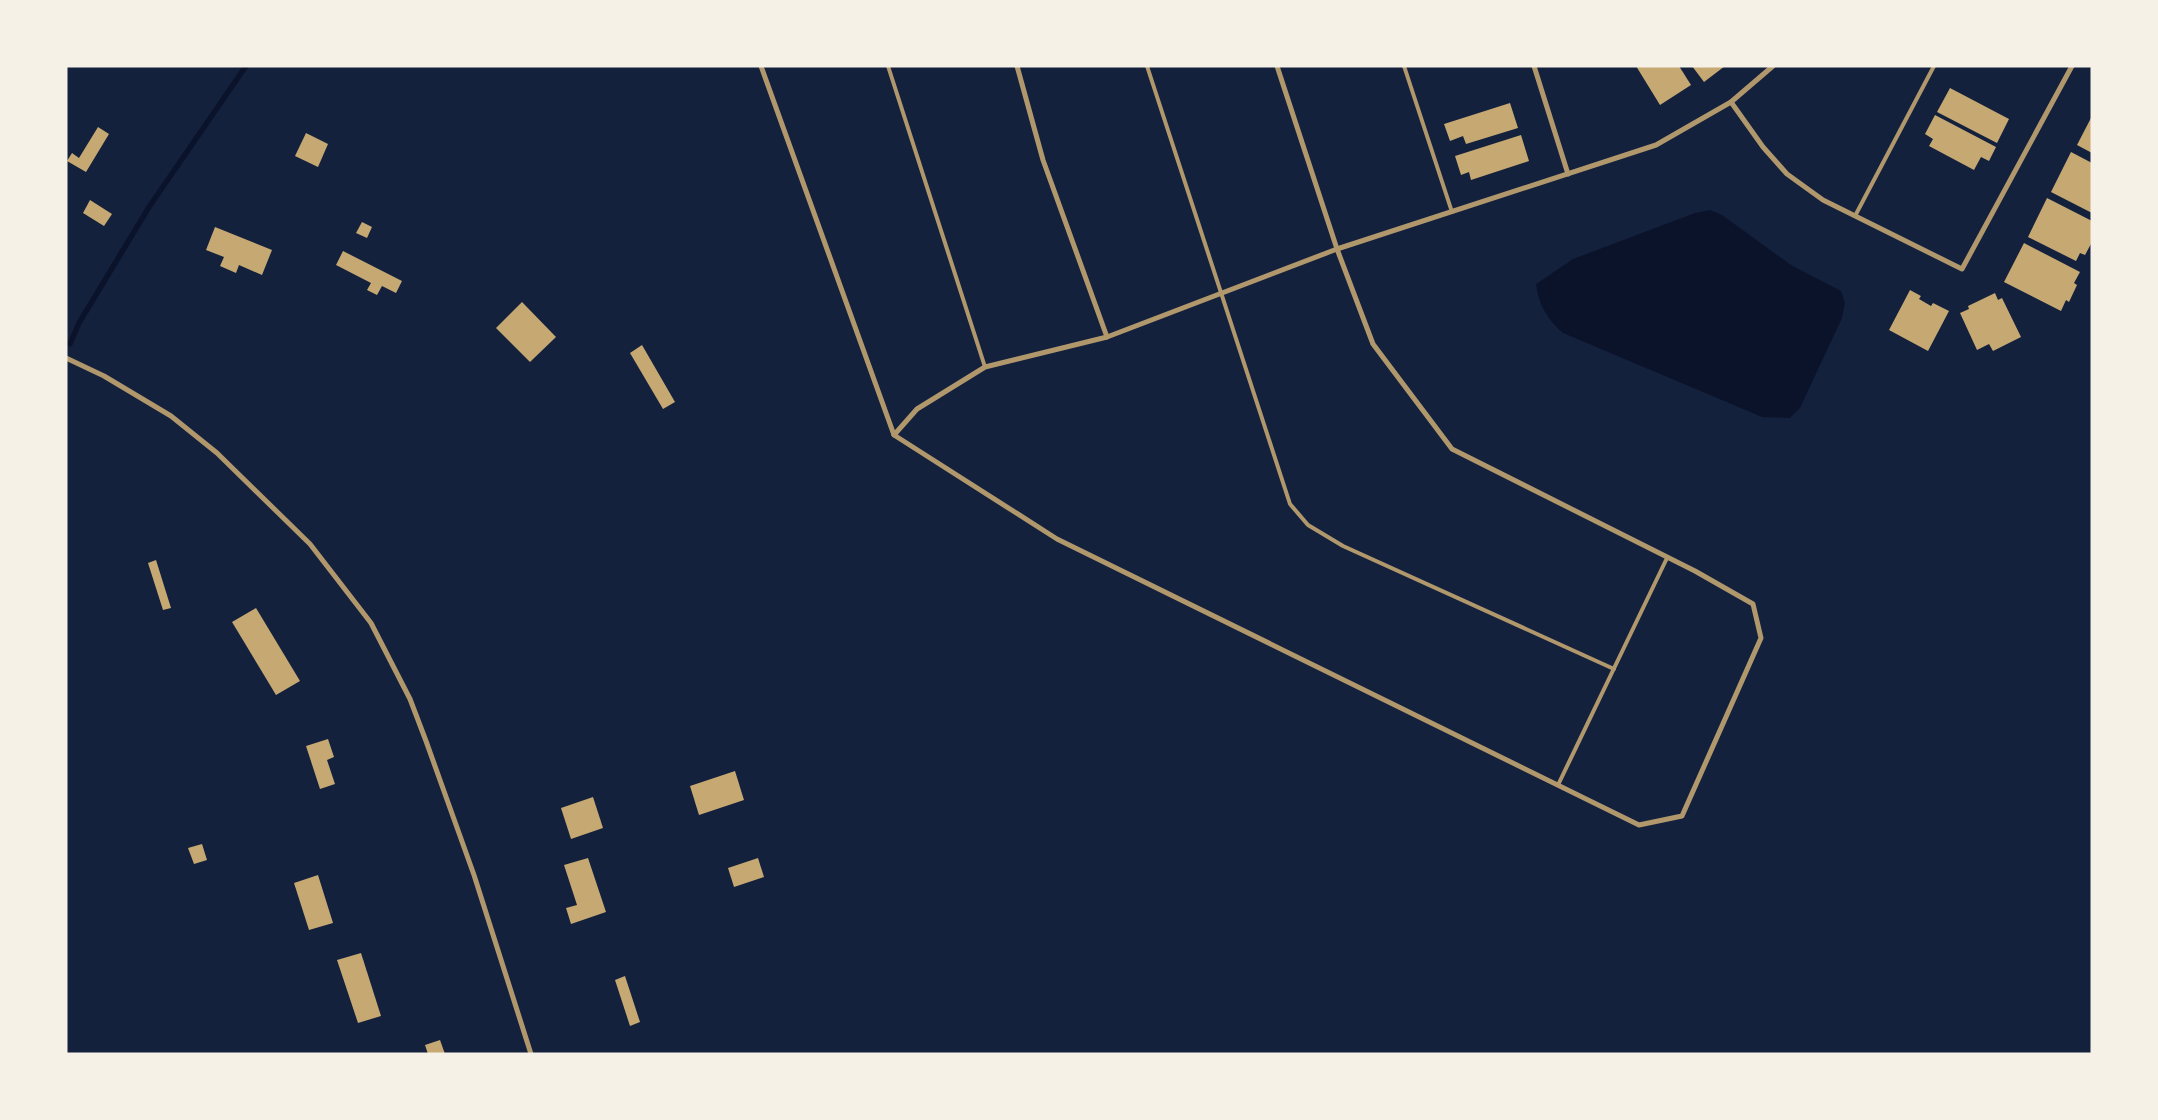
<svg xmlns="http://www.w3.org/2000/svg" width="2158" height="1120" font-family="'Work Sans',sans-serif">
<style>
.water{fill:#0b132b}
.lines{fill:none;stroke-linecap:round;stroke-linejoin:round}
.stream{stroke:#0b132b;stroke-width:5.5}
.building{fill:#c6a872}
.service{stroke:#b1986c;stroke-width:4}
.minor{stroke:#b1986c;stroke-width:5}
</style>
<rect width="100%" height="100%" fill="#14213d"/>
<path class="water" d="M1710,210L1722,215L1791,265L1841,291L1845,303L1842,318L1800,408L1790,418L1762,417L1563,333C1548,320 1538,304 1536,284L1573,259L1695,213Z"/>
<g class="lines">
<polyline class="stream" points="70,344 79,323 149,207 246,66"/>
</g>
<g class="building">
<polygon points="1636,66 1679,66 1691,85 1660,105"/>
<polygon points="1692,66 1725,66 1704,82"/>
<polygon points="1950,88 2009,119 1997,143 1937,112"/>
<polygon points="1510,103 1518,128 1466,144 1463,136 1450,141 1444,124"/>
<polygon points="1935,115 1996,147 1989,161 1981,157 1974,170 1929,146 1933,139 1925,134"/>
<polygon points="2092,116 2092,153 2077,145"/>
<polygon points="98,127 109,134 86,172 67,161 72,153 79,158"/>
<polygon points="306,133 328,144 318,167 295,156"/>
<polygon points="1521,135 1529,161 1471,180 1469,172 1461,175 1455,156"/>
<polygon points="2071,152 2092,163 2092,213 2051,192"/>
<polygon points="2047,198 2092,221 2092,242 2085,255 2080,253 2076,261 2028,237"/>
<polygon points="90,200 112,214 104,226 83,213"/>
<polygon points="362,222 372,227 367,238 356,233"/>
<polygon points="215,227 272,250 262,275 239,265 236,273 220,266 224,257 206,250"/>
<polygon points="2024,243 2080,272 2074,283 2077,285 2069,302 2066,300 2061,311 2004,282"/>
<polygon points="343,251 402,281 396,293 382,286 377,295 367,290 371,283 336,265"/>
<polygon points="1910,290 1921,296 1919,299 1931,306 1933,303 1949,311 1928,351 1889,330"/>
<polygon points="1995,293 1998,300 2002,298 2021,337 1993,351 1989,344 1977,350 1960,313 1969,309 1968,306"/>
<polygon points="522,302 556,337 530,362 496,328"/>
<polygon points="642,345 675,402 663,409 630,353"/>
<polygon points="156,560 171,608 163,610 148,563"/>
<polygon points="256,608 300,681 276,695 232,622"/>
<polygon points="328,739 334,757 327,760 335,784 320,789 306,746"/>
<polygon points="735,771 744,800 699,815 690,786"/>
<polygon points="593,797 603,828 571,839 561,808"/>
<polygon points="202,844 207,860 194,864 188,848"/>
<polygon points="588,858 606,912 571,924 566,908 577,905 564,865"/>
<polygon points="758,858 764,877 734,887 728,868"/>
<polygon points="318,875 333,923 309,930 294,883"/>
<polygon points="361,953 381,1016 358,1023 337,960"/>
<polygon points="625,976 640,1022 630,1026 615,980"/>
<polygon points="440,1040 445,1054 428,1054 425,1045"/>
</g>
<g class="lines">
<g class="service">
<polyline points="888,66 985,367"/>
<polyline points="1147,66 1290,504 1308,525 1343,546 1614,669"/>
<polyline points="1404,66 1452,212"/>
<polyline points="1855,216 1934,66"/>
<polyline points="1558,785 1667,558"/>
</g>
<g class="minor">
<polyline points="761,66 894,435 1057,539 1639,825 1682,816 1761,638 1753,604 1695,571 1452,449 1373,344 1337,249 1277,66"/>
<polyline points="1017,66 1043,160 1107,337"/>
<polyline points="1534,66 1568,174"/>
<polyline points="1731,102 1763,147 1787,174 1823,200 1962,269 2072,66"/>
<polyline points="66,358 104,376 171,416 217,453 310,544 371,623 410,699 426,741 474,875 531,1054"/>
<polyline points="894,435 917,409 985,367 1107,337 1337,249 1656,145 1731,102 1773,66"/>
</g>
</g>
<rect width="2158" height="1120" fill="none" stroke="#f6f1e7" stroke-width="135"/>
</svg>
